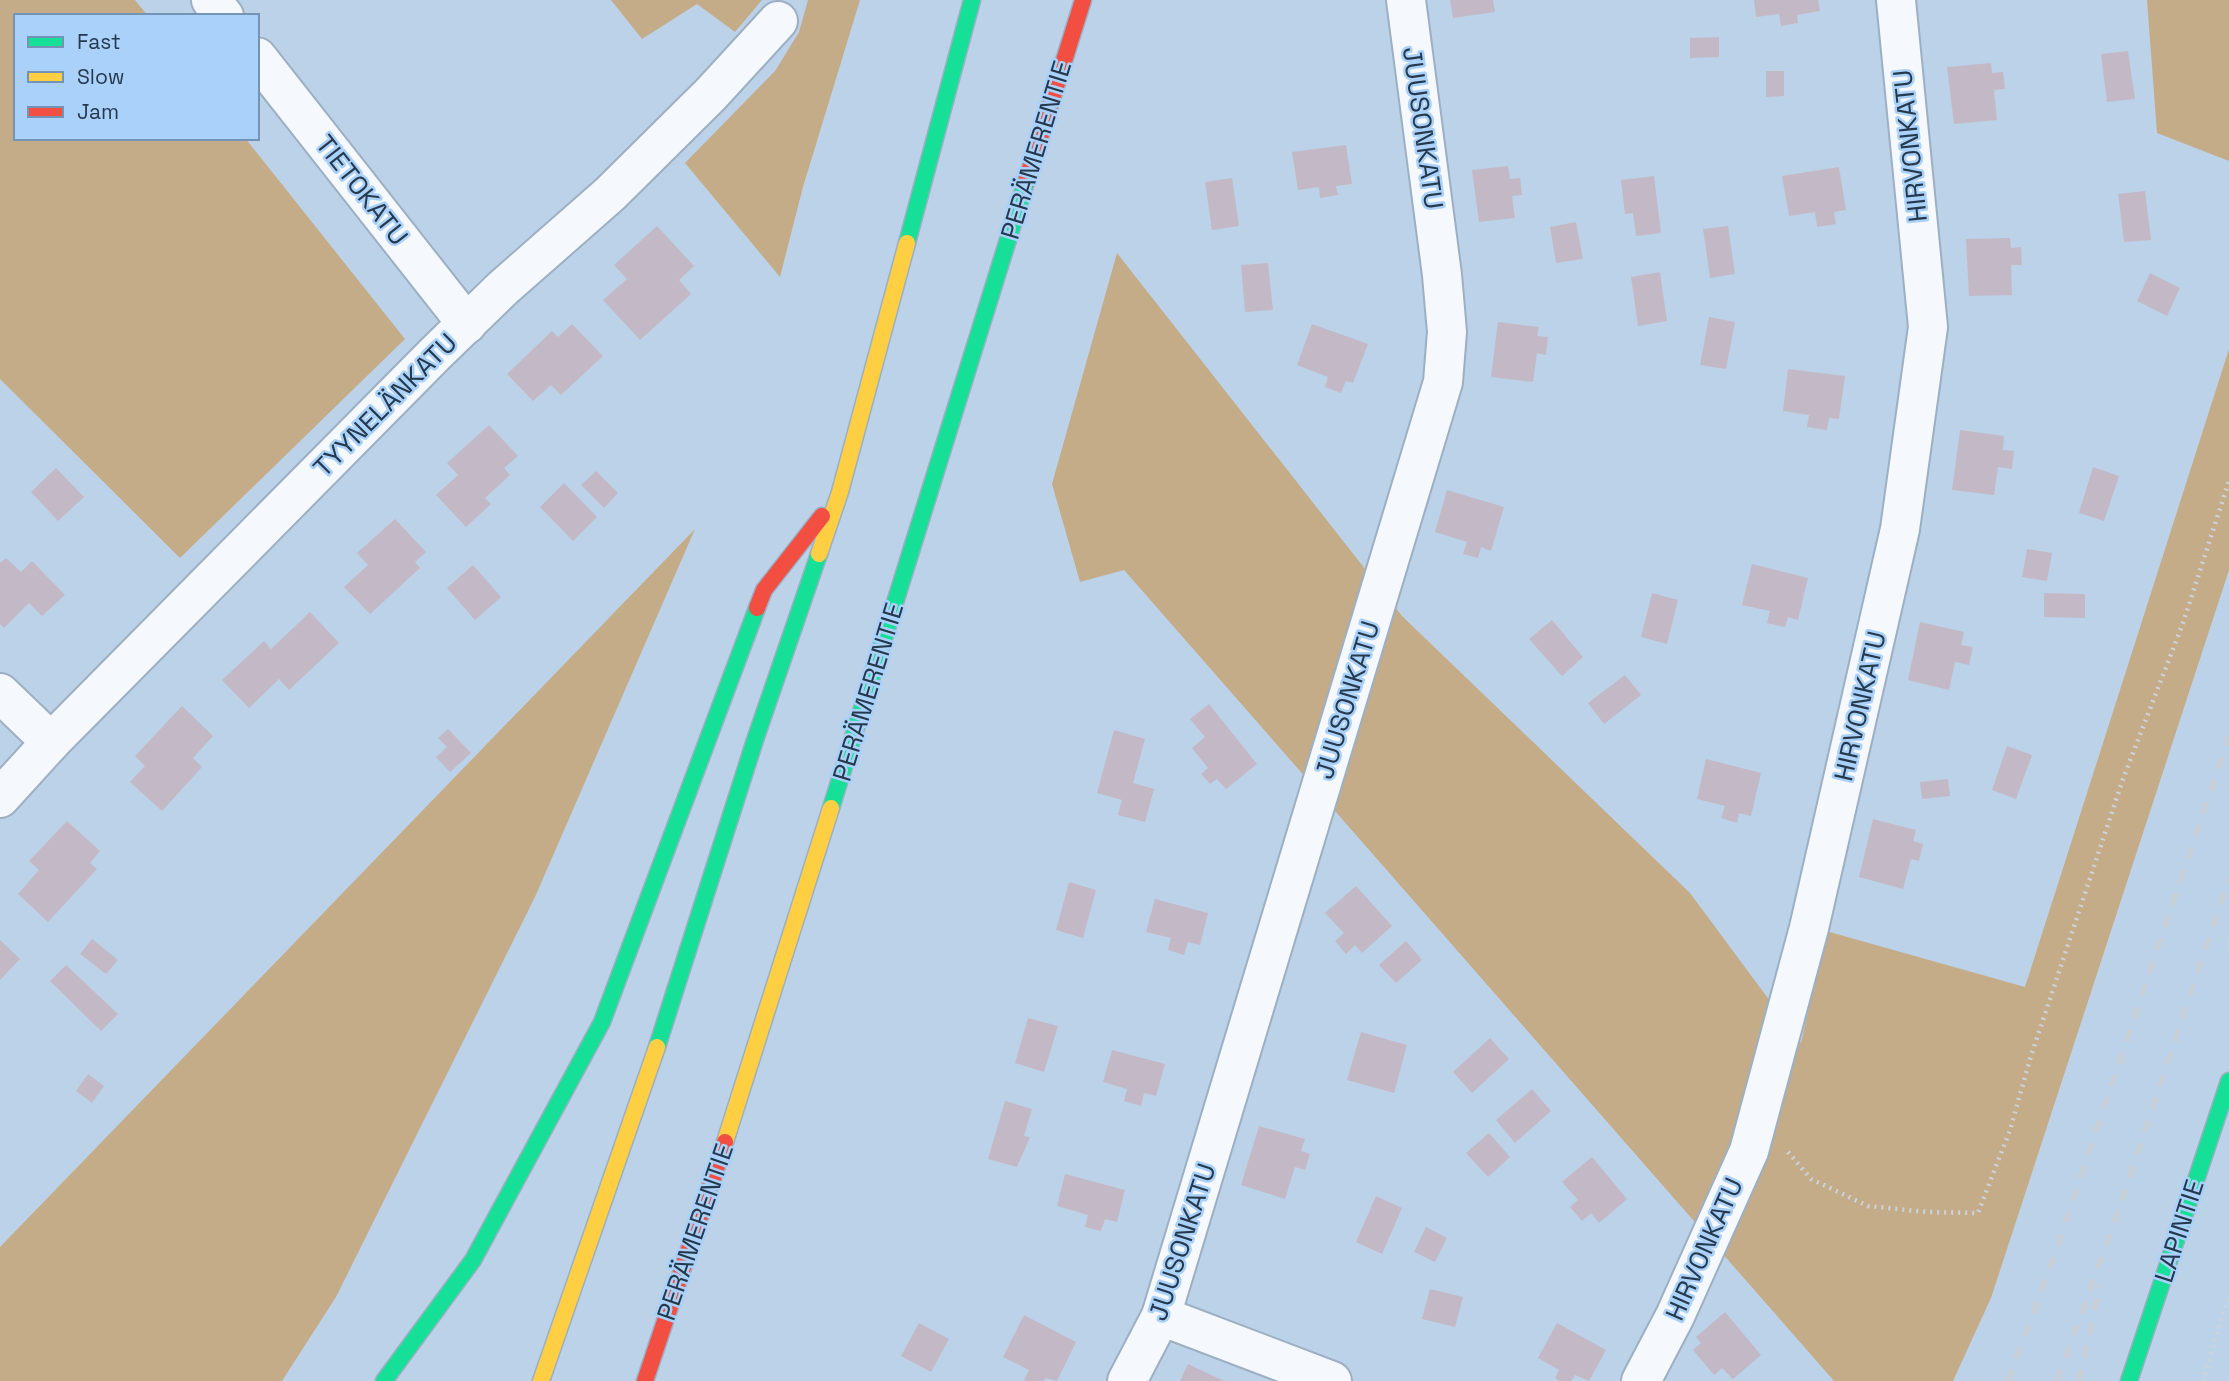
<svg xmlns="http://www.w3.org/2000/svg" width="2229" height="1381" font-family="'Space Grotesk',sans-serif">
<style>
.green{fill:#c5ac89}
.building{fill:#c3b9c6}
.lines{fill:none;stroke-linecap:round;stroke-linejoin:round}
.street-casing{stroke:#9cafc3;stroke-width:42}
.fast-casing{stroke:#9cafc3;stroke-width:19}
.slow-casing{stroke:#9cafc3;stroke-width:19}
.jam-casing{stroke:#9cafc3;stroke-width:19}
.path{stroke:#ccd3da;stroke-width:4.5;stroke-dasharray:2 5;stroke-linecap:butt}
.street{stroke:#f5f8fc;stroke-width:38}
.fast{stroke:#16e098;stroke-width:16}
.slow{stroke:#ffcf43;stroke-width:16}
.jam{stroke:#f24e42;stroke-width:16}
.rail{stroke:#c9cfd6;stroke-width:5;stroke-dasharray:12 12;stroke-linecap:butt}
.labels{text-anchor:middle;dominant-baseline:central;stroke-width:5;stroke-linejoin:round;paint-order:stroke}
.street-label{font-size:26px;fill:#25394d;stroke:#aad1fa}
</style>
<rect width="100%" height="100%" fill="#bcd2e8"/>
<g class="green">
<polygon points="0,0 135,0 148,16 16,16 16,138 245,138 405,339 180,558 0,379"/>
<polygon points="611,0 762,0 735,32 697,4 642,39"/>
<polygon points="808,0 860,0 803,187 780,277 685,163 775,71 799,32"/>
<polygon points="2147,0 2229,0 2229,161 2157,133"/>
<polygon points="1117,253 1402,616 1690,893 1801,1043 1826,931 2025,987 2229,349 2229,570 1991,1298 1953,1381 1834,1381 1124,570 1080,582 1052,484"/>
<polygon points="695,529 535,897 336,1297 282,1381 0,1381 0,1247"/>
</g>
<g class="building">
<polygon points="1450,0 1493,0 1495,12 1453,18"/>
<polygon points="1754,0 1818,0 1820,11 1797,15 1798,23 1781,26 1779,14 1756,17"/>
<polygon points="1719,37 1719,57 1690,58 1690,38"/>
<polygon points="2128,51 2135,99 2107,102 2101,54"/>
<polygon points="1991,63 1992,73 2003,72 2005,89 1994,90 1997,120 1954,124 1947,67"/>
<polygon points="1766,71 1784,71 1784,96 1766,97"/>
<polygon points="1346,145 1352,184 1336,186 1338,195 1320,198 1319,187 1298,190 1292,152"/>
<polygon points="1508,166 1510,179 1520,178 1522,195 1512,196 1515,218 1479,222 1472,170"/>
<polygon points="1839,167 1846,210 1834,212 1836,224 1817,227 1815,212 1789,216 1782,176"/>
<polygon points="1654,176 1661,233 1636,236 1633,213 1625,214 1621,180"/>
<polygon points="1232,178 1239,226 1212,230 1205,182"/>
<polygon points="2145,191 2151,240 2124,242 2118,194"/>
<polygon points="1576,222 1583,259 1556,263 1550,227"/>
<polygon points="657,226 694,266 679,280 691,294 640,340 603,300 627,279 614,265"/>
<polygon points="1728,226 1735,274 1710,278 1703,229"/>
<polygon points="2010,238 2011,248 2021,247 2022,265 2011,265 2012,295 1969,296 1966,239"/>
<polygon points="1268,263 1273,310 1245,312 1241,265"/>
<polygon points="1660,272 1667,321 1638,326 1631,277"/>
<polygon points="2150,273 2180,288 2167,316 2137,301"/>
<polygon points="1709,317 1735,322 1726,369 1700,365"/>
<polygon points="1498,322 1539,327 1537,336 1548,337 1546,355 1537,353 1533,382 1491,377"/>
<polygon points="572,324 603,356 561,395 551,385 533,401 507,374 552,331 558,337"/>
<polygon points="1312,324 1368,344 1353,383 1346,381 1341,393 1325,387 1328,377 1297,365"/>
<polygon points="1788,369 1845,376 1839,419 1829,418 1827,430 1807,427 1809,415 1783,411"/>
<polygon points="489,425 518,456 504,468 510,475 485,498 491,504 466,527 436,495 458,475 447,463"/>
<polygon points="1960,430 2004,436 2003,450 2014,451 2012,469 1998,467 1994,495 1952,490"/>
<polygon points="2093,467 2119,476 2104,521 2079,513"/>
<polygon points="56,468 84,497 58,521 31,492"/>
<polygon points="596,471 618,493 604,508 581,485"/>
<polygon points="564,483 597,517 573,541 540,507"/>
<polygon points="1447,490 1504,507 1491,551 1481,547 1478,558 1463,554 1467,542 1435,532"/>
<polygon points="395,519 426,552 415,562 420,568 370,614 344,587 368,565 357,553"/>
<polygon points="2027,549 2052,553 2047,581 2022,577"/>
<polygon points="6,558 21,572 32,561 65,595 42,616 29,603 4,628 0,624 0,563"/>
<polygon points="1752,564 1808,578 1798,620 1788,617 1785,627 1767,623 1770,611 1742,605"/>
<polygon points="473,565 501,597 475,620 447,588"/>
<polygon points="1652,593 1678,600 1667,644 1641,637"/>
<polygon points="2044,593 2085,594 2085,618 2044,617"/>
<polygon points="310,612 339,643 289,690 279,679 249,708 222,680 264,641 271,649"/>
<polygon points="1552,620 1583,657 1562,676 1529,639"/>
<polygon points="1920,622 1964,632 1961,645 1973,647 1969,665 1955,662 1949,690 1908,680"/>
<polygon points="1625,675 1641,695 1604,724 1588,703"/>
<polygon points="1209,704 1257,764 1226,789 1217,779 1210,784 1201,774 1208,768 1192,748 1205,737 1190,719"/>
<polygon points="182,706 213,736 193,758 202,767 162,811 130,782 145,766 135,756"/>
<polygon points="448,729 471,753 450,772 436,757 447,747 438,738"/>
<polygon points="1114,730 1145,739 1133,783 1154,789 1145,822 1118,815 1122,800 1097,793"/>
<polygon points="2007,746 2032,755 2016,799 1992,790"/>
<polygon points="1706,759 1761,773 1751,816 1739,813 1737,823 1721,818 1725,806 1697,799"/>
<polygon points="1948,779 1950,796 1922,799 1920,782"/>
<polygon points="1873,819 1916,830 1913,841 1923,844 1919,861 1911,859 1903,889 1859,877"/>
<polygon points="67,821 100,851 90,863 97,869 48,922 18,894 39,870 29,861"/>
<polygon points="1069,882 1096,890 1083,938 1056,930"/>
<polygon points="1356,886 1392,926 1362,953 1355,945 1346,954 1335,941 1344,933 1325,913"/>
<polygon points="1155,899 1208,913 1200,945 1188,942 1184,955 1168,950 1171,938 1146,932"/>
<polygon points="92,939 118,960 106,974 80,954"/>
<polygon points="0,940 20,959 0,980"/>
<polygon points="1406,941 1422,960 1396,983 1379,965"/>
<polygon points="66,965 118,1014 101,1031 50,981"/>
<polygon points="1028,1018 1058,1026 1044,1072 1015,1063"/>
<polygon points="1361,1032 1407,1045 1394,1093 1347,1080"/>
<polygon points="1490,1038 1509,1059 1472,1093 1453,1072"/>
<polygon points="1112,1050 1165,1064 1156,1096 1144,1093 1141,1106 1124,1101 1127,1089 1103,1082"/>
<polygon points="88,1074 104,1086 92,1103 76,1091"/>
<polygon points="1532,1089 1551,1111 1515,1143 1496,1120"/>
<polygon points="1005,1101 1032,1109 1024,1136 1030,1137 1017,1167 988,1159"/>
<polygon points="1259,1126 1305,1139 1301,1151 1310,1154 1305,1170 1295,1167 1285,1199 1241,1185"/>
<polygon points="1489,1133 1510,1157 1488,1177 1466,1153"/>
<polygon points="1592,1157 1627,1199 1599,1223 1591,1213 1582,1221 1570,1207 1578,1200 1562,1182"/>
<polygon points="1065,1174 1125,1190 1117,1222 1105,1219 1101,1231 1085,1227 1088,1215 1057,1206"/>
<polygon points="1376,1196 1402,1208 1382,1254 1356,1242"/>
<polygon points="1426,1227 1447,1238 1435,1262 1414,1252"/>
<polygon points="1430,1289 1463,1297 1455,1327 1422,1319"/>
<polygon points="1725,1312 1761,1355 1733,1379 1722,1368 1714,1375 1693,1350 1701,1343 1696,1337"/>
<polygon points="1024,1315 1076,1342 1057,1381 1045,1378 1044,1381 1027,1381 1024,1380 1029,1370 1003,1357"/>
<polygon points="919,1323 949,1339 931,1372 901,1356"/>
<polygon points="1557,1323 1606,1350 1589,1381 1575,1375 1571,1381 1559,1381 1555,1378 1559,1370 1538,1358"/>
<polygon points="1188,1364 1224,1381 1180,1381"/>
</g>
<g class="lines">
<defs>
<g id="street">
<polyline points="211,0 224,16"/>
<polyline points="257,57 467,324"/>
<polyline points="0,693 51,742"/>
<polyline points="0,798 51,742 436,353 503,288 610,194 711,94 778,21"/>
<polyline points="1161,1316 1332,1381"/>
<polyline points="1127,1381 1161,1316 1443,382 1447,332 1442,275 1406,0"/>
<polyline points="1641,1381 1675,1316 1749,1151 1809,928 1900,529 1928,327 1896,0"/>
</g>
<g id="fast">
<polyline points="907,243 972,0"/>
<polyline points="831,808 1026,182"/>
<polyline points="657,1047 755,740 819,554"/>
<polyline points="384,1381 473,1260 602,1022 757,608"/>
<polyline points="2129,1381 2229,1081"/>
</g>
<g id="slow">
<polyline points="819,554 840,492 907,243"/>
<polyline points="725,1142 831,808"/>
<polyline points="541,1381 657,1047"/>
</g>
<g id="jam">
<polyline points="1026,182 1083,0"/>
<polyline points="757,608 764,590 822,516"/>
<polyline points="645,1381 725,1142"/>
</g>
</defs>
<use href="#street" class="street-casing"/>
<use href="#fast" class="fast-casing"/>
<use href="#slow" class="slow-casing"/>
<use href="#jam" class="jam-casing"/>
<g class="path">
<polyline points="2226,950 2229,940"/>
<polyline points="1788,1152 1811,1179 1868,1206 1927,1212 1978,1213 2010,1130 2031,1056 2123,779 2183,623 2229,481"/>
<polyline points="2203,1381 2229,1293"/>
</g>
<use href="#street" class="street"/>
<use href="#fast" class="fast"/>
<use href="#slow" class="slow"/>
<use href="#jam" class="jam"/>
<g class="rail">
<polyline points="2008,1381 2052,1262 2229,737"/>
<polyline points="2057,1381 2113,1226 2229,879"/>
<polyline points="2079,1381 2100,1285"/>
</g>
</g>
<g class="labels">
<g class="street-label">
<text transform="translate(1423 128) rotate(82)">JUUSONKATU</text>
<text transform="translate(1910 146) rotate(-96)">HIRVONKATU</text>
<text transform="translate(1036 150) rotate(-73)">PERÄMERENTIE</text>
<text transform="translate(362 190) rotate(52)">TIETOKATU</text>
<text transform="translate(385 405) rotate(-45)">TYYNELÄNKATU</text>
<text transform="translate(868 692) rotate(-73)">PERÄMERENTIE</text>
<text transform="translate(1347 700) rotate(-73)">JUUSONKATU</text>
<text transform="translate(1860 706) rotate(-77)">HIRVONKATU</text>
<text transform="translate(2179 1231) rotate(-72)">LAPINTIE</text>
<text transform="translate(695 1232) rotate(-71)">PERÄMERENTIE</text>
<text transform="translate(1182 1242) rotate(-72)">JUUSONKATU</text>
<text transform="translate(1704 1249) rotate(-66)">HIRVONKATU</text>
</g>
</g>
<rect x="14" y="14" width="245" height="126" fill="#aad1fa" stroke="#7594b5" stroke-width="2"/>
<rect x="28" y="37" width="35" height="10" fill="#16e098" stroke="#7594b5" stroke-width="2"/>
<text x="77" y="49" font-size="21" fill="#25394d">Fast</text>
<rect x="28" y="72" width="35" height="10" fill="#ffcf43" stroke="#7594b5" stroke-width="2"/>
<text x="77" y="84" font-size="21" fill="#25394d">Slow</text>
<rect x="28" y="107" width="35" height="10" fill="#f24e42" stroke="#7594b5" stroke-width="2"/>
<text x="77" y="119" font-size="21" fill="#25394d">Jam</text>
</svg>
